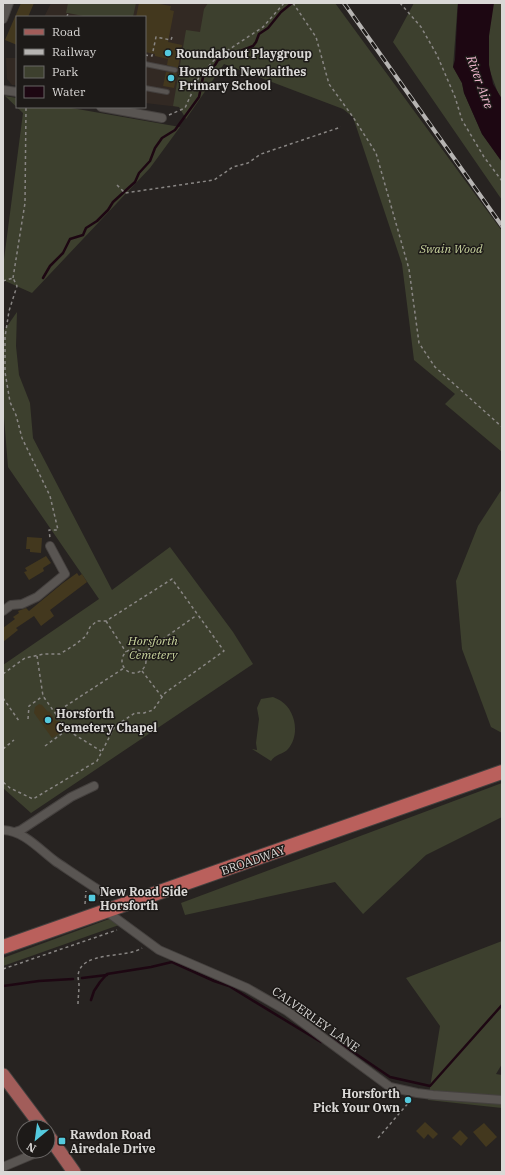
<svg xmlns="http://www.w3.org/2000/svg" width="505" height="1175" font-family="'IBM Plex Serif',serif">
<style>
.built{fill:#322923}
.green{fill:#3d402e}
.water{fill:#1d0712}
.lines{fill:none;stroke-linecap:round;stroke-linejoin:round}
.stream{stroke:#1d0712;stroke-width:2.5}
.building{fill:#43381e}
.service-casing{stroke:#45413f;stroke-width:6}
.minor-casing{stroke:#45413f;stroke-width:10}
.primary-casing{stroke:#45413f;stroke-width:15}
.trunk-casing{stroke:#45413f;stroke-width:16}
.path{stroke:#898684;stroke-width:1.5;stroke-dasharray:3 3;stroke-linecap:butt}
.service{stroke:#595552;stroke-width:4}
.minor{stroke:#595552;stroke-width:8}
.primary{stroke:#a25d5a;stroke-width:13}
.trunk{stroke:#ba605c;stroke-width:14}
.rail-casing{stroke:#b6b4b2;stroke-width:4}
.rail{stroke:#1d1a18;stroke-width:2.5;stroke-dasharray:8;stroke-linecap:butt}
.poi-dot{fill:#54cade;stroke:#1d1a18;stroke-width:1.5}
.labels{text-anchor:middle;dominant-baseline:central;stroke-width:3;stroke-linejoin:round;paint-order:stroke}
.poi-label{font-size:12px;font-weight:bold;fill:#dad8d6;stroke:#1d1a18;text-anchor:start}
.park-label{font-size:12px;font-style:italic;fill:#c9d49e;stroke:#1d1a18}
.street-label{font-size:12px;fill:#dad8d6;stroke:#1d1a18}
.water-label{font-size:13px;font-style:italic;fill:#f1b7cf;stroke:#1d1a18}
</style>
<rect width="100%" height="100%" fill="#272321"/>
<g class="built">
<polygon points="51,3 273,3 179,107 145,103 145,17 44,17"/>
<polygon points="6,58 17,58 17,85 12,85 7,79"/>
</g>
<g class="green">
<polygon points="68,3 136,3 133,17 88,17 68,13 66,13"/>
<polygon points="208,3 335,3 502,231 502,452 445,404 455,394 414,360 402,264 353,117 343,109 224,64 186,119 179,107 173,106 186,30 200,32 204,9"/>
<polygon points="414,3 458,3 457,13 453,67 462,83 464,93 482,134 502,162 502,200 393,42"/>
<polygon points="492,3 502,3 502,104 480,44"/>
<polygon points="5,96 17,98 17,107 66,107 180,127 150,168 32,293 3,280 3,267 23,113"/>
<polygon points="17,312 16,346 19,375 30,403 33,438 112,590 170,547 233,632 253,664 31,813 3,788 3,665 99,599 8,467 3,405 3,332"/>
<polygon points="502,489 502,733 491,727 462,649 456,581 478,526"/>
<path d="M273,697C276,698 279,700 281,701C296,711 300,735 288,749C284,754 275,754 271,761L252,749L257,750L256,743L259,719L257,708L261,699Z"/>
<polygon points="502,783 502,817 426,855 363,914 335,882 185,915 181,903"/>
<polygon points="112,918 119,925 3,966 3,958"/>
<polygon points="502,941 502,1064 496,1074 502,1075 502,1108 428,1100 440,1026 406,978"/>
</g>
<polygon class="water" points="458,3 494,3 489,36 489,65 493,84 502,99 502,162 482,134 464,93 462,83 453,67 455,60"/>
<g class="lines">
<g class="stream">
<polyline points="43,278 50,266 63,253 70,239 83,235 86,228 97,221 108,210 113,202 135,182 139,173 150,161 155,148 162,138 175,130 199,97 203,77 206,72 215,65 218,60 253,46 256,42 259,34 268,28 281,12 292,3"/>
<polyline points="82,978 107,975"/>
<polyline points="3,986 39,981 73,979"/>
<polyline points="91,1000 94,991 100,982 107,974 151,967 172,962 214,981 229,986 321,1042"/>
<polyline points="331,1037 390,1077 430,1086 502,1005"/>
</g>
</g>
<g class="building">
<polygon points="21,3 34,3 28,17 17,17 17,45 5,40"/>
<polygon points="139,3 154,3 171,6 170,10 174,11 168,42 182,45 178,68 167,65 168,59 155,56 155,54 145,52 145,17 136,17"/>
<polygon points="166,72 177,73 174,88 163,86"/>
<polygon points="27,537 42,538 41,553 30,552 30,549 26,549"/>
<polygon points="46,556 51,563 43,568 44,571 29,580 24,572 27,571 25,568"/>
<polygon points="77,573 79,576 82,574 87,582 50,610 54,616 41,626 34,616 16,628 18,630 3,642 3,628 15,619 13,617 19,613 18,611 26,608 29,611 63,583"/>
<polygon points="39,704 42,705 48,712 49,711 56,721 59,721 65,730 52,738 34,713 35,707"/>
<polygon points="425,1122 438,1134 433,1139 428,1134 424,1139 416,1131"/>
<polygon points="484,1123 497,1137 486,1147 473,1132"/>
<polygon points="460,1130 468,1138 461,1146 452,1138"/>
</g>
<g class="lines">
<defs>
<g id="service">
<polyline points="145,64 175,70"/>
<polyline points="145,88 167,92"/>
</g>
<g id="minor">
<polyline points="3,19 9,3"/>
<polyline points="3,90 17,92"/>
<polyline points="101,107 162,118"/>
<polyline points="3,611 11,605 22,604 37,597 65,574 50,546"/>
<path d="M3,830C24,831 39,849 55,861C70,871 86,882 102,892"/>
<polyline points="15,832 21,830 71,797 94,786"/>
<polyline points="106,911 159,950 247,988 287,1011 390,1087 417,1093 433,1095 502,1100"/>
<polyline points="3,1167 41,1151"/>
</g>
<g id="primary">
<polyline points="3,1075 42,1127"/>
<polyline points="48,1135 74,1172"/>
</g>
<polyline id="trunk" points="3,947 502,772"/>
</defs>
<use href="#service" class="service-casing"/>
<use href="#minor" class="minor-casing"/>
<use href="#primary" class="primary-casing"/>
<use href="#trunk" class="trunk-casing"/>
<g class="path">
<polyline points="293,3 316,37 329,84 353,117 376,153 409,269 419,343 435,367 502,427"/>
<polyline points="400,3 421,27 437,55 455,97 462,120 484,157 502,181"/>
<polyline points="67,17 68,13"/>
<polyline points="145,55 152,56 156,37 171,40 173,34"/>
<polyline points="169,115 185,108 199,77 216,58 263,27 284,3"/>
<polyline points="117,185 125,193 214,180 233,167 248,163 261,154 341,127"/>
<polyline points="13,278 25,203 26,107"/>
<polyline points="3,281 13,278 17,286 9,311 5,337 5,372 10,402 16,415 22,438 50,496 58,530 49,530 50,538"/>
<polyline points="106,621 126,652"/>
<circle cx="134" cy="661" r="12"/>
<polyline points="143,653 197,615"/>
<polyline points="37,656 43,696 67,730 101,751"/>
<polyline points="142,671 162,697"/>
<polyline points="3,674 25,658 44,654 60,654 76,644 86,636 90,627 97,621 106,621 172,579 224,651 165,693 153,710 144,713 135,713 115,726 97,761 33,799 10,788 3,782"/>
<polyline points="3,698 19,721"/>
<polyline points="55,713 124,668"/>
<polyline points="28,719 29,706 43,696"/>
<polyline points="45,746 67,730"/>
<polyline points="3,749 14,740"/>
<polyline points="85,904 86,891"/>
<polyline points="3,969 117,930"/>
<path d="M78,1004C78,998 79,992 79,985C79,982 78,979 78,976C80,950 126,959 142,948"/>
<polyline points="378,1138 410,1101"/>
</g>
<use href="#service" class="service"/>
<use href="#minor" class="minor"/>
<use href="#primary" class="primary"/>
<use href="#trunk" class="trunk"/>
<defs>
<polyline id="rail" points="344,3 502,226"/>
</defs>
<use href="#rail" class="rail-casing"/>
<use href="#rail" class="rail"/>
</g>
<g class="poi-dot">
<circle cx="168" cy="53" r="4"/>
<circle cx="171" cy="78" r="4"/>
<circle cx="48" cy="720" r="4"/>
<rect x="88" y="894" width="8" height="8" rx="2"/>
<circle cx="408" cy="1100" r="4"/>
<rect x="58" y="1137" width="8" height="8" rx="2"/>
</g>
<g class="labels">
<g class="poi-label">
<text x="176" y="53">Roundabout Playgroup</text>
<text x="179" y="71">Horsforth Newlaithes<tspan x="179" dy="14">Primary School</tspan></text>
<text x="56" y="713">Horsforth<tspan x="56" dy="14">Cemetery Chapel</tspan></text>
<text x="100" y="891">New Road Side<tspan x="100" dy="14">Horsforth</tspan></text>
<text x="400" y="1093" text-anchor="end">Horsforth<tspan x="400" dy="14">Pick Your Own</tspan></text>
<text x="70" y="1134">Rawdon Road<tspan x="70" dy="14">Airedale Drive</tspan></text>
</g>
<g class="park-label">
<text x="451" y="248">Swain Wood</text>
<text x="153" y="640">Horsforth<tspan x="153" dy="14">Cemetery</tspan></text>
</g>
<g class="street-label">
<text transform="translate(253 860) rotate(-19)">BROADWAY</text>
<text transform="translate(316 1019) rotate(35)">CALVERLEY LANE</text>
</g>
<g class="water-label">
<text transform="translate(480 82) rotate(70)">River Aire</text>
</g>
</g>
<rect width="505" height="1175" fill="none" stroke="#dad8d6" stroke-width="8"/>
<rect x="16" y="16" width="130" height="92" fill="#1d1a18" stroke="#696664"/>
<rect x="24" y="29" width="20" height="6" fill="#a25d5a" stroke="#696664"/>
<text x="52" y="36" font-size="12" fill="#dad8d6">Road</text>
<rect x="24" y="49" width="20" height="6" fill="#b6b4b2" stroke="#696664"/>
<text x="52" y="56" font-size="12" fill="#dad8d6">Railway</text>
<rect x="24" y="66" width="20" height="12" fill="#3d402e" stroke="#696664"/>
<text x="52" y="76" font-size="12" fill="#dad8d6">Park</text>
<rect x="24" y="86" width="20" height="12" fill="#1d0712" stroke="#696664"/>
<text x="52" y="96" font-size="12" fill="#dad8d6">Water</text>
<g transform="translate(36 1139) rotate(209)"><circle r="19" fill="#1d1a18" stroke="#696664"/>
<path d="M0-3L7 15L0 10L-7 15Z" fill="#54cade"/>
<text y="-6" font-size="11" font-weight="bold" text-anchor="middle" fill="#dad8d6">N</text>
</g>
</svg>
